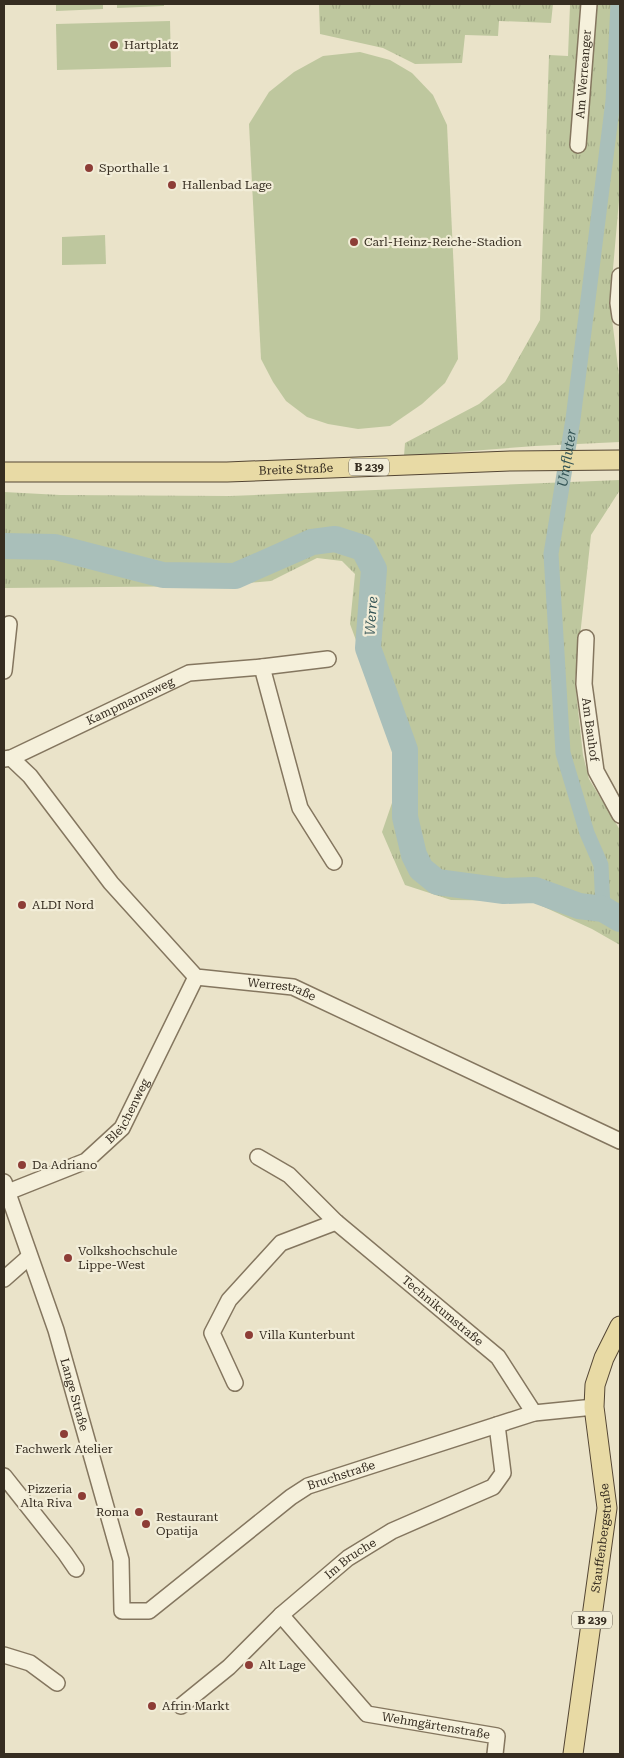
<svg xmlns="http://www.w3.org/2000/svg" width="624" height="1758" font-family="'Roboto Serif',serif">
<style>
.grass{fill:url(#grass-tufts)}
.garden{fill:#bec79e}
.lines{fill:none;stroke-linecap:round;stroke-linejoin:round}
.canal{stroke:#a9bfba;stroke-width:15}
.river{stroke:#a9bfba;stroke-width:26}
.minor-casing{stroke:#84765f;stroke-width:18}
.major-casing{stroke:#534533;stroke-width:21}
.minor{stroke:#f5f0db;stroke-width:15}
.major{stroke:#e8daa5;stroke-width:19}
.poi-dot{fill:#8d3d36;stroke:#f2edd8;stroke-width:2}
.labels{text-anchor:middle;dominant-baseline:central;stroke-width:4.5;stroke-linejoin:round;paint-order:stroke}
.shield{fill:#f2edd8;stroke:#6e6758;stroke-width:1}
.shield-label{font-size:11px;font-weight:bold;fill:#362d21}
.poi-label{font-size:12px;fill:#362d21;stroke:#f2edd8;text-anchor:start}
.street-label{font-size:12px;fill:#362d21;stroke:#f2edd8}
.water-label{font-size:14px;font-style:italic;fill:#325354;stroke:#f2edd8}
</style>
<defs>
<pattern id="grass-tufts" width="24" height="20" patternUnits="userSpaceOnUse" patternTransform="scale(1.25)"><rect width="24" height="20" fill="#bec79e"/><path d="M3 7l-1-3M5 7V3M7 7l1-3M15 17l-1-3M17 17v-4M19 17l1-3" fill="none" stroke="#a4ab88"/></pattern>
</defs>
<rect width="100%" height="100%" fill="#eae3c9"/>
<g class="grass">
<polygon points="319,4 620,4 620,189 610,303 620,383 620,442 535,446 404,456 405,443 479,404 505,382 540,320 549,55 568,56 570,5 553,4 551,23 499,21 498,36 465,35 462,63 415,64 383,48 320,34"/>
<polygon points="620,480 620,490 591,535 575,682 583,755 589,779 620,830 620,945 592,929 531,901 451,900 405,885 382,832 393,800 396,749 350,624 355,574 342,561 317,558 271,581 213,586 4,588 4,492 60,495 230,496"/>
</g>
<g class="garden">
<polygon points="56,4 103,4 103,9 56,11"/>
<polygon points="117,4 164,4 164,6 117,8"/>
<polygon points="170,21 171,67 57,70 56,24"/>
<polygon points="360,52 390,60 412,73 433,95 447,125 458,359 445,383 422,404 390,426 358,429 328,424 307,417 286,401 273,382 261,359 249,124 269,92 294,72 323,56"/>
<polygon points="105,235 106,264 62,265 62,237"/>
</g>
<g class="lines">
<path class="canal" id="s1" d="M603,909L601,865L587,833L563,753L551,554L573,419L613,101L618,4"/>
<polyline class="river" points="4,546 55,547 163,575 235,576 312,542 335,539 363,548 374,569 368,648 405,750 405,817 414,855 421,869 437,882 504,891 535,890 579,906 603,909 620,919"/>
<defs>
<g id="minor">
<path id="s2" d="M578,145L589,4"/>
<polyline points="620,276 618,303 620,317"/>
<path id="s3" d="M586,638L584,684L596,771L620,815"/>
<polyline points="262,667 300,808 334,862"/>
<polyline points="4,671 9,624"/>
<path id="s4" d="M11,758L30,776L111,883L196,977L293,987L620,1141"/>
<path id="s5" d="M4,759L11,758L189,673L262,667L328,659"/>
<path id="s6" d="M258,1157L289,1175L336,1222L498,1357L534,1413"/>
<path id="s7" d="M4,1182L56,1330L121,1560L122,1611H149L291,1497L308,1486L534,1413L594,1407"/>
<path id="s8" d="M8,1192L86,1161L122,1128L196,977"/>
<polyline points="4,1279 29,1257"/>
<polyline points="235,1383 212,1333 229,1300 281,1243 336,1222"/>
<polyline points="4,1476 65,1553 76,1569"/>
<path id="s9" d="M281,1615L367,1714L497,1736L495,1754"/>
<polyline points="4,1655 30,1663 57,1683"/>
<path id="s10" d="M181,1706L229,1667L281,1615L348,1558L392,1531L493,1487L503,1473L497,1425"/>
</g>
<g id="major">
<path id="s11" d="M4,472H227L511,461L620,460"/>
<path id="s12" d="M573,1754L607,1508L594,1407L595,1385L604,1358L620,1326"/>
</g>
</defs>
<use href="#minor" class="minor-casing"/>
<use href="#major" class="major-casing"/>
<use href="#minor" class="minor"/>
<use href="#major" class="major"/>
</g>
<g class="poi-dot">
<circle cx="114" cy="45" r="5"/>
<circle cx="89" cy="168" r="5"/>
<circle cx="172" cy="185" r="5"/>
<circle cx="354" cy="242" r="5"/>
<circle cx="22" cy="905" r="5"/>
<circle cx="22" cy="1165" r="5"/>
<circle cx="68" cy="1258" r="5"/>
<circle cx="249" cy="1335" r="5"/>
<circle cx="64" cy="1434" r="5"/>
<circle cx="82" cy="1496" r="5"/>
<circle cx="139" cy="1512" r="5"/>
<circle cx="146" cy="1524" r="5"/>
<circle cx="249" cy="1665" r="5"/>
<circle cx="152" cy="1706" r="5"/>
</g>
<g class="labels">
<g class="shield">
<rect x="349" y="458.5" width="40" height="17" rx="4"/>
<rect x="572" y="1611.5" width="40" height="17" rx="4"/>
</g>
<g class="shield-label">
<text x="369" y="467">B 239</text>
<text x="592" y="1620">B 239</text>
</g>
<g class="poi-label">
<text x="124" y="45">Hartplatz</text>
<text x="99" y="168">Sporthalle 1</text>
<text x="182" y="185">Hallenbad Lage</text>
<text x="364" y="242">Carl-Heinz-Reiche-Stadion</text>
<text x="32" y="905">ALDI Nord</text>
<text x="32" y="1165">Da Adriano</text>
<text x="78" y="1251">Volkshochschule<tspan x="78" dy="14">Lippe-West</tspan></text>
<text x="259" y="1335">Villa Kunterbunt</text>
<text x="64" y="1449" text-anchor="middle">Fachwerk Atelier</text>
<text x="72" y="1489" text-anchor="end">Pizzeria<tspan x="72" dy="14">Alta Riva</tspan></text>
<text x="129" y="1512" text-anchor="end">Roma</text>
<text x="156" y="1517">Restaurant<tspan x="156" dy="14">Opatija</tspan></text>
<text x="259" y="1665">Alt Lage</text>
<text x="162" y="1706">Afrin Markt</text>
</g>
<g class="street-label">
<text stroke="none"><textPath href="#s2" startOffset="71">Am Werreanger</textPath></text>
<text stroke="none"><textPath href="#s11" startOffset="292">Breite Straße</textPath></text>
<text stroke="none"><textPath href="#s5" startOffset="139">Kampmannsweg</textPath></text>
<text stroke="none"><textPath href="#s3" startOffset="92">Am Bauhof</textPath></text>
<text stroke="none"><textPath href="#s4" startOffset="374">Werrestraße</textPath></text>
<text stroke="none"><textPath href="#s8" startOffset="150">Bleichenweg</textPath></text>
<text stroke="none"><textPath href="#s6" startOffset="241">Technikumstraße</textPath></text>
<text stroke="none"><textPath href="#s7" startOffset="224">Lange Straße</textPath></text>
<text stroke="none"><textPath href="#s7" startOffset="711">Bruchstraße</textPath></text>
<text stroke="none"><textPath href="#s12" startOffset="218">Stauffenbergstraße</textPath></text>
<text stroke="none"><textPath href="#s10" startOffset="225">Im Bruche</textPath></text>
<text stroke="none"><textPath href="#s9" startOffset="201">Wehmgärtenstraße</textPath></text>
</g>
<g class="water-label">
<text stroke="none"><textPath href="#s1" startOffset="459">Umfluter</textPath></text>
<text transform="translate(371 616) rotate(-86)">Werre</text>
</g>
</g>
<rect width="624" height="1758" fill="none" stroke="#362d21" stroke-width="10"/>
</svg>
